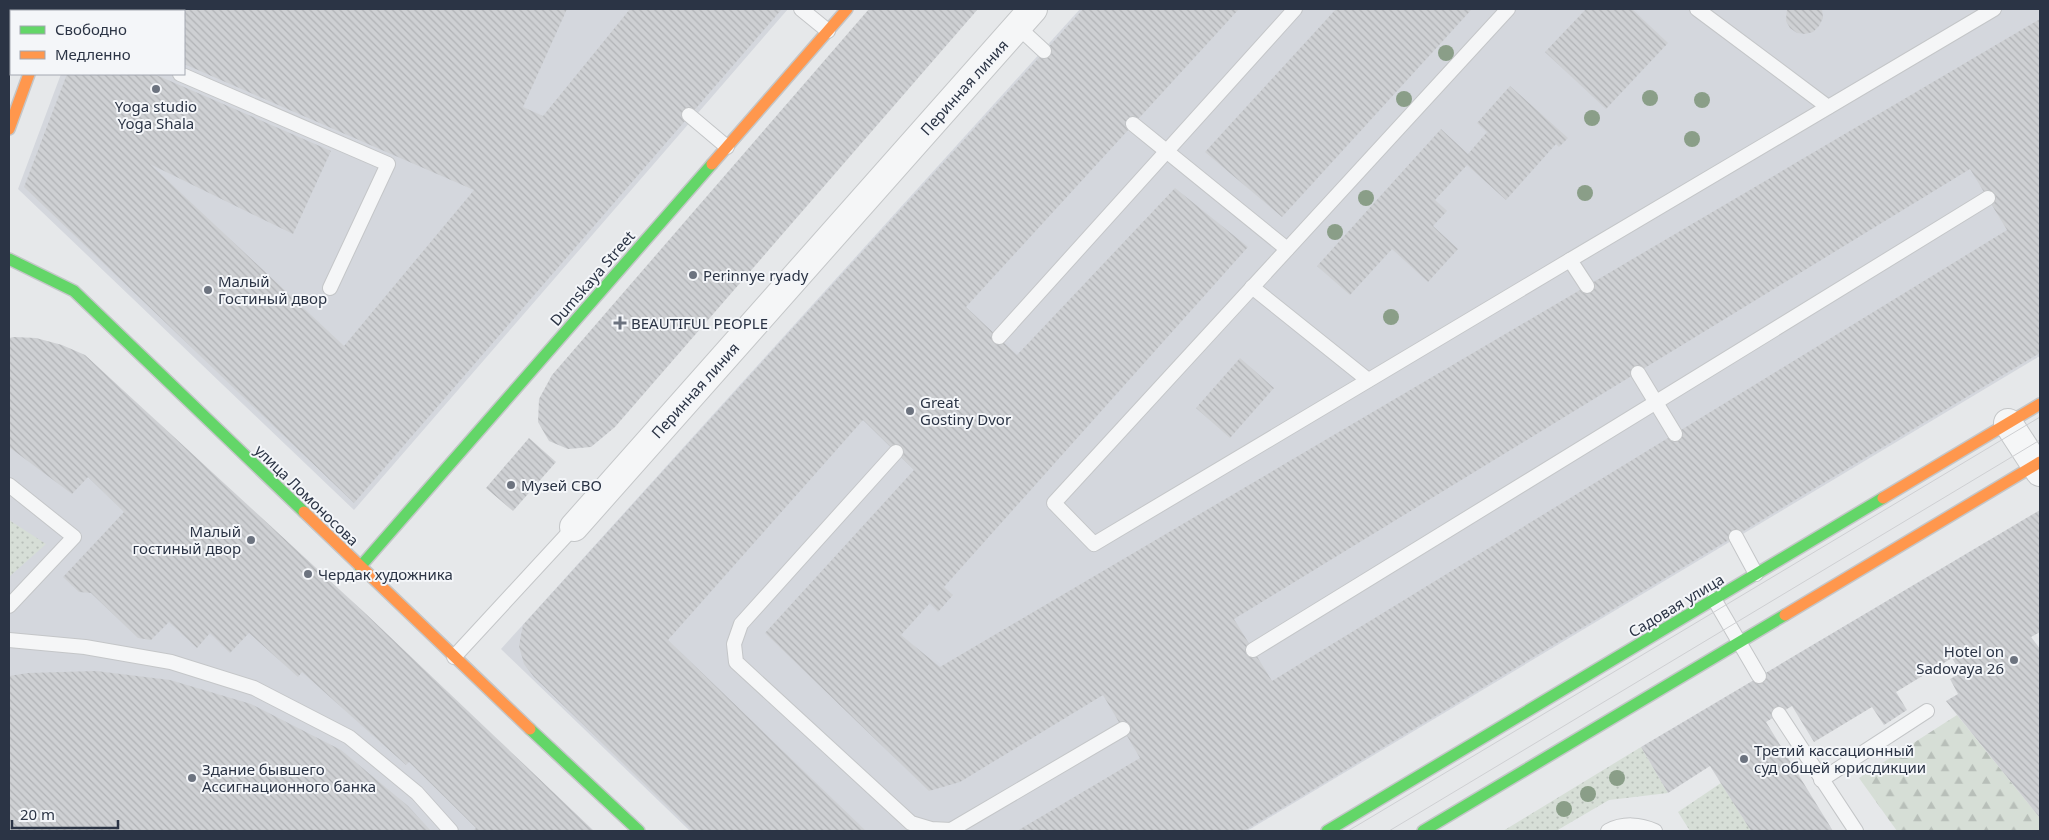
<svg xmlns="http://www.w3.org/2000/svg" width="2049" height="840" font-family="'Noto Sans',sans-serif">
<style>
.built{fill:#d4d7dd}
.green{fill:url(#green-dots)}
.forest{fill:url(#forest-firs)}
.building{fill:url(#building-back-hatch);fill-rule:evenodd}
.lines{fill:none;stroke-linecap:round;stroke-linejoin:round}
.lane-casing{stroke:#c4c6c8;stroke-width:16}
.street-casing{stroke:#c4c6c8;stroke-width:30}
.fast-casing{stroke:#c4c6c8;stroke-width:14}
.slow-casing{stroke:#c4c6c8;stroke-width:14}
.lane{stroke:#f5f6f7;stroke-width:14}
.street{stroke:#f5f6f7;stroke-width:28}
.fast{stroke:#63d668;stroke-width:11}
.slow{stroke:#ff974d;stroke-width:11}
.tram{stroke:#cecfd2;stroke-width:1}
.tree{fill:#8a9e88}
.poi-dot{fill:#6c737f;stroke:#f4f6f9;stroke-width:2}
.labels{text-anchor:middle;dominant-baseline:central;stroke-width:4;stroke-linejoin:round;paint-order:stroke}
.street-label{font-size:15px;fill:#2b3445;stroke:#f4f6f9}
.poi-label{font-size:15px;fill:#2b3445;stroke:#f4f6f9;text-anchor:start}
</style>
<defs>
<pattern id="green-dots" width="8" height="8" patternUnits="userSpaceOnUse" patternTransform="scale(1.25)"><rect width="8" height="8" fill="#d6ded6"/><path d="M2 2h.1M6 6h.1" fill="none" stroke="#b8bfb9" stroke-width="1.8" stroke-linecap="round"/></pattern>
<pattern id="forest-firs" width="22" height="20" patternUnits="userSpaceOnUse" patternTransform="scale(1.25)"><rect width="22" height="20" fill="#d6ded6"/><path d="M5 1l3.5 6h-7zM16 11l3.5 6h-7z" fill="#b8bfb9"/></pattern>
<pattern id="building-back-hatch" width="6" height="6" patternUnits="userSpaceOnUse" patternTransform="scale(1.25)"><rect width="6" height="6" fill="#ced0d3"/><path d="M-1 5l2 2M0 0l6 6M5-1l2 2" fill="none" stroke="#b1b3b6"/></pattern>
</defs>
<rect width="100%" height="100%" fill="#e6e8ea"/>
<g class="built">
<polygon points="86,9 788,9 354,510 18,189 61,74 184,74 184,11 85,11"/>
<polygon points="1080,9 2040,9 2040,356 1247,831 690,831 501,649"/>
<polygon points="25,381 362,680 520,831 9,831 9,382"/>
</g>
<g class="green">
<polygon points="9,520 46,544 9,577"/>
<polygon points="1641,747 1668,793 1609,800 1556,831 1503,831"/>
<polygon points="1721,783 1751,831 1690,831 1678,812"/>
</g>
<polygon class="forest" points="1957,715 2040,818 2040,831 1897,831 1859,778"/>
<g class="building">
<polygon points="92,9 567,9 523,107 543,116 630,9 782,9 354,503 24,187 67,74 154,74 331,151 293,234 150,164 344,346 474,190 184,64 184,11 91,11"/>
<polygon points="869,9 978,9 615,427 591,447 568,449 549,441 538,422 539,399 552,375"/>
<path d="M1083,9H1239L966,307L1017,355L1175,188L1248,247L944,587L953,595L938,612L930,603L901,635L940,667L2040,19V353L1244,831H1017L1140,758L1103,695L960,782L929,791L765,633L914,470L863,420L668,640L866,831H693L534,677L524,664L519,646L523,625ZM1970,169L2007,230L1272,681L1234,619Z"/>
<polygon points="1336,9 1472,9 1282,217 1205,152"/>
<polygon points="1586,9 1632,9 1668,43 1606,109 1545,52"/>
<polygon points="1787,9 1822,9 1823,18 1819,26 1813,32 1805,34 1797,33 1790,28 1786,21"/>
<polygon points="1510,86 1568,138 1559,147 1556,144 1506,200 1467,165 1435,200 1447,211 1433,226 1458,249 1428,282 1392,249 1350,295 1317,266 1441,129 1468,154 1487,132 1477,123"/>
<polygon points="14,337 36,338 62,345 85,355 366,614 594,831 473,831 476,828 409,762 406,765 302,672 298,677 249,633 230,653 210,633 197,648 169,622 151,640 138,638 91,593 79,592 63,577 124,512 88,477 72,494 9,447 9,338"/>
<polygon points="1240,358 1274,388 1230,438 1196,408"/>
<polygon points="529,438 556,462 513,511 486,488"/>
<polygon points="2040,510 2040,632 2031,637 2040,649 2040,818 1946,701 1958,694 1950,679 1961,673 1952,658 1896,692 1907,710 1884,725 1872,707 1814,742 1792,706 1766,722 1833,831 1751,831 1710,766 1668,793 1641,747"/>
<polygon points="96,671 170,680 251,704 341,750 408,806 431,831 9,831 9,676 28,673"/>
</g>
<g class="lines">
<defs>
<g id="lane">
<polyline points="801,9 828,31"/>
<polyline points="1508,9 1054,503 1094,544 1570,260"/>
<polyline points="1697,9 1828,107"/>
<polyline points="1018,27 1044,51"/>
<polyline points="180,74 388,164 330,288"/>
<polyline points="689,115 727,147"/>
<polyline points="1133,124 1287,249"/>
<polyline points="1587,286 1570,260 1994,9"/>
<polyline points="1252,287 1368,380"/>
<polyline points="999,337 1295,9"/>
<polyline points="1638,373 1675,434"/>
<polyline points="896,452 741,624 734,644 736,662 911,823 931,829 951,830 1123,729"/>
<polyline points="9,485 74,537 9,606"/>
<polyline points="1736,537 1756,574"/>
<polyline points="1714,599 1759,676"/>
<polyline points="9,640 85,647 171,662 254,688 349,737 417,793 451,831"/>
<polyline points="1253,650 1988,198"/>
<polyline points="454,657 574,527"/>
<polyline points="1779,714 1856,831"/>
<polyline points="1821,780 1927,711"/>
<path d="M1608,831C1623,823 1640,824 1655,831"/>
</g>
<g id="street">
<polyline points="2008,423 2040,472"/>
<polyline points="574,527 1033,9"/>
</g>
<g id="fast">
<polyline points="53,11 54,9"/>
<polyline points="9,259 74,291 304,512"/>
<polyline points="360,567 712,164"/>
<polyline points="530,729 639,831"/>
<polyline points="1327,831 1883,498"/>
<polyline points="1423,831 1785,615"/>
</g>
<g id="slow">
<polyline points="9,129 29,74"/>
<polyline points="712,164 847,9"/>
<polyline points="1883,498 2040,404"/>
<polyline points="304,512 530,729"/>
<polyline points="1785,615 2040,462"/>
</g>
</defs>
<use href="#lane" class="lane-casing"/>
<use href="#street" class="street-casing"/>
<use href="#fast" class="fast-casing"/>
<use href="#slow" class="slow-casing"/>
<use href="#lane" class="lane"/>
<use href="#street" class="street"/>
<use href="#fast" class="fast"/>
<use href="#slow" class="slow"/>
<g class="tram">
<polyline points="1348,831 2040,417"/>
<polyline points="1389,831 2040,440"/>
</g>
</g>
<g class="tree">
<circle cx="1446" cy="53" r="8"/>
<circle cx="1650" cy="98" r="8"/>
<circle cx="1404" cy="99" r="8"/>
<circle cx="1702" cy="100" r="8"/>
<circle cx="1592" cy="118" r="8"/>
<circle cx="1692" cy="139" r="8"/>
<circle cx="1585" cy="193" r="8"/>
<circle cx="1366" cy="198" r="8"/>
<circle cx="1335" cy="232" r="8"/>
<circle cx="1391" cy="317" r="8"/>
<circle cx="1617" cy="778" r="8"/>
<circle cx="1588" cy="794" r="8"/>
<circle cx="1564" cy="809" r="8"/>
</g>
<g class="poi-dot">
<circle cx="156" cy="89" r="5"/>
<circle cx="693" cy="275" r="5"/>
<circle cx="208" cy="290" r="5"/>
<path d="M617.5 315.5h5v5h5v5h-5v5h-5v-5h-5v-5h5z"/>
<circle cx="910" cy="411" r="5"/>
<circle cx="511" cy="485" r="5"/>
<circle cx="251" cy="540" r="5"/>
<circle cx="308" cy="574" r="5"/>
<circle cx="2014" cy="660" r="5"/>
<circle cx="1744" cy="759" r="5"/>
<circle cx="192" cy="778" r="5"/>
</g>
<g class="labels">
<g class="street-label">
<text transform="translate(964 87) rotate(-48)">Перинная линия</text>
<text transform="translate(592 278) rotate(-49)">Dumskaya Street</text>
<text transform="translate(695 390) rotate(-48)">Перинная линия</text>
<text transform="translate(307 495) rotate(44)">улица Ломоносова</text>
<text transform="translate(1676 605) rotate(-31)">Садовая улица</text>
</g>
<g class="poi-label">
<text x="156" y="106" text-anchor="middle">Yoga studio<tspan x="156" dy="17">Yoga Shala</tspan></text>
<text x="703" y="275">Perinnye ryady</text>
<text x="218" y="281">Малый<tspan x="218" dy="17">Гостиный двор</tspan></text>
<text x="631" y="323">BEAUTIFUL PEOPLE</text>
<text x="920" y="402">Great<tspan x="920" dy="17">Gostiny Dvor</tspan></text>
<text x="521" y="485">Музей СВО</text>
<text x="241" y="531" text-anchor="end">Малый<tspan x="241" dy="17">гостиный двор</tspan></text>
<text x="318" y="574">Чердак художника</text>
<text x="2004" y="651" text-anchor="end">Hotel on<tspan x="2004" dy="17">Sadovaya 26</tspan></text>
<text x="1754" y="750">Третий кассационный<tspan x="1754" dy="17">суд общей юрисдикции</tspan></text>
<text x="202" y="769">Здание бывшего<tspan x="202" dy="17">Ассигнационного банка</tspan></text>
</g>
</g>
<rect width="2049" height="840" fill="none" stroke="#2b3445" stroke-width="20"/>
<rect x="10" y="10" width="175" height="65" fill="#f4f6f9" stroke="#a4a8b1"/>
<rect x="20" y="26" width="25" height="8" fill="#63d668" stroke="#a4a8b1"/>
<text x="55" y="35" font-size="15" fill="#2b3445">Свободно</text>
<rect x="20" y="51" width="25" height="8" fill="#ff974d" stroke="#a4a8b1"/>
<text x="55" y="60" font-size="15" fill="#2b3445">Медленно</text>
<path d="M12 820v8h106v-8" fill="none" stroke="#2b3445" stroke-width="2.5"/>
<text x="20" y="820" font-size="15" fill="#2b3445" stroke="#f4f6f9" stroke-width="4" paint-order="stroke">20 m</text>
</svg>
